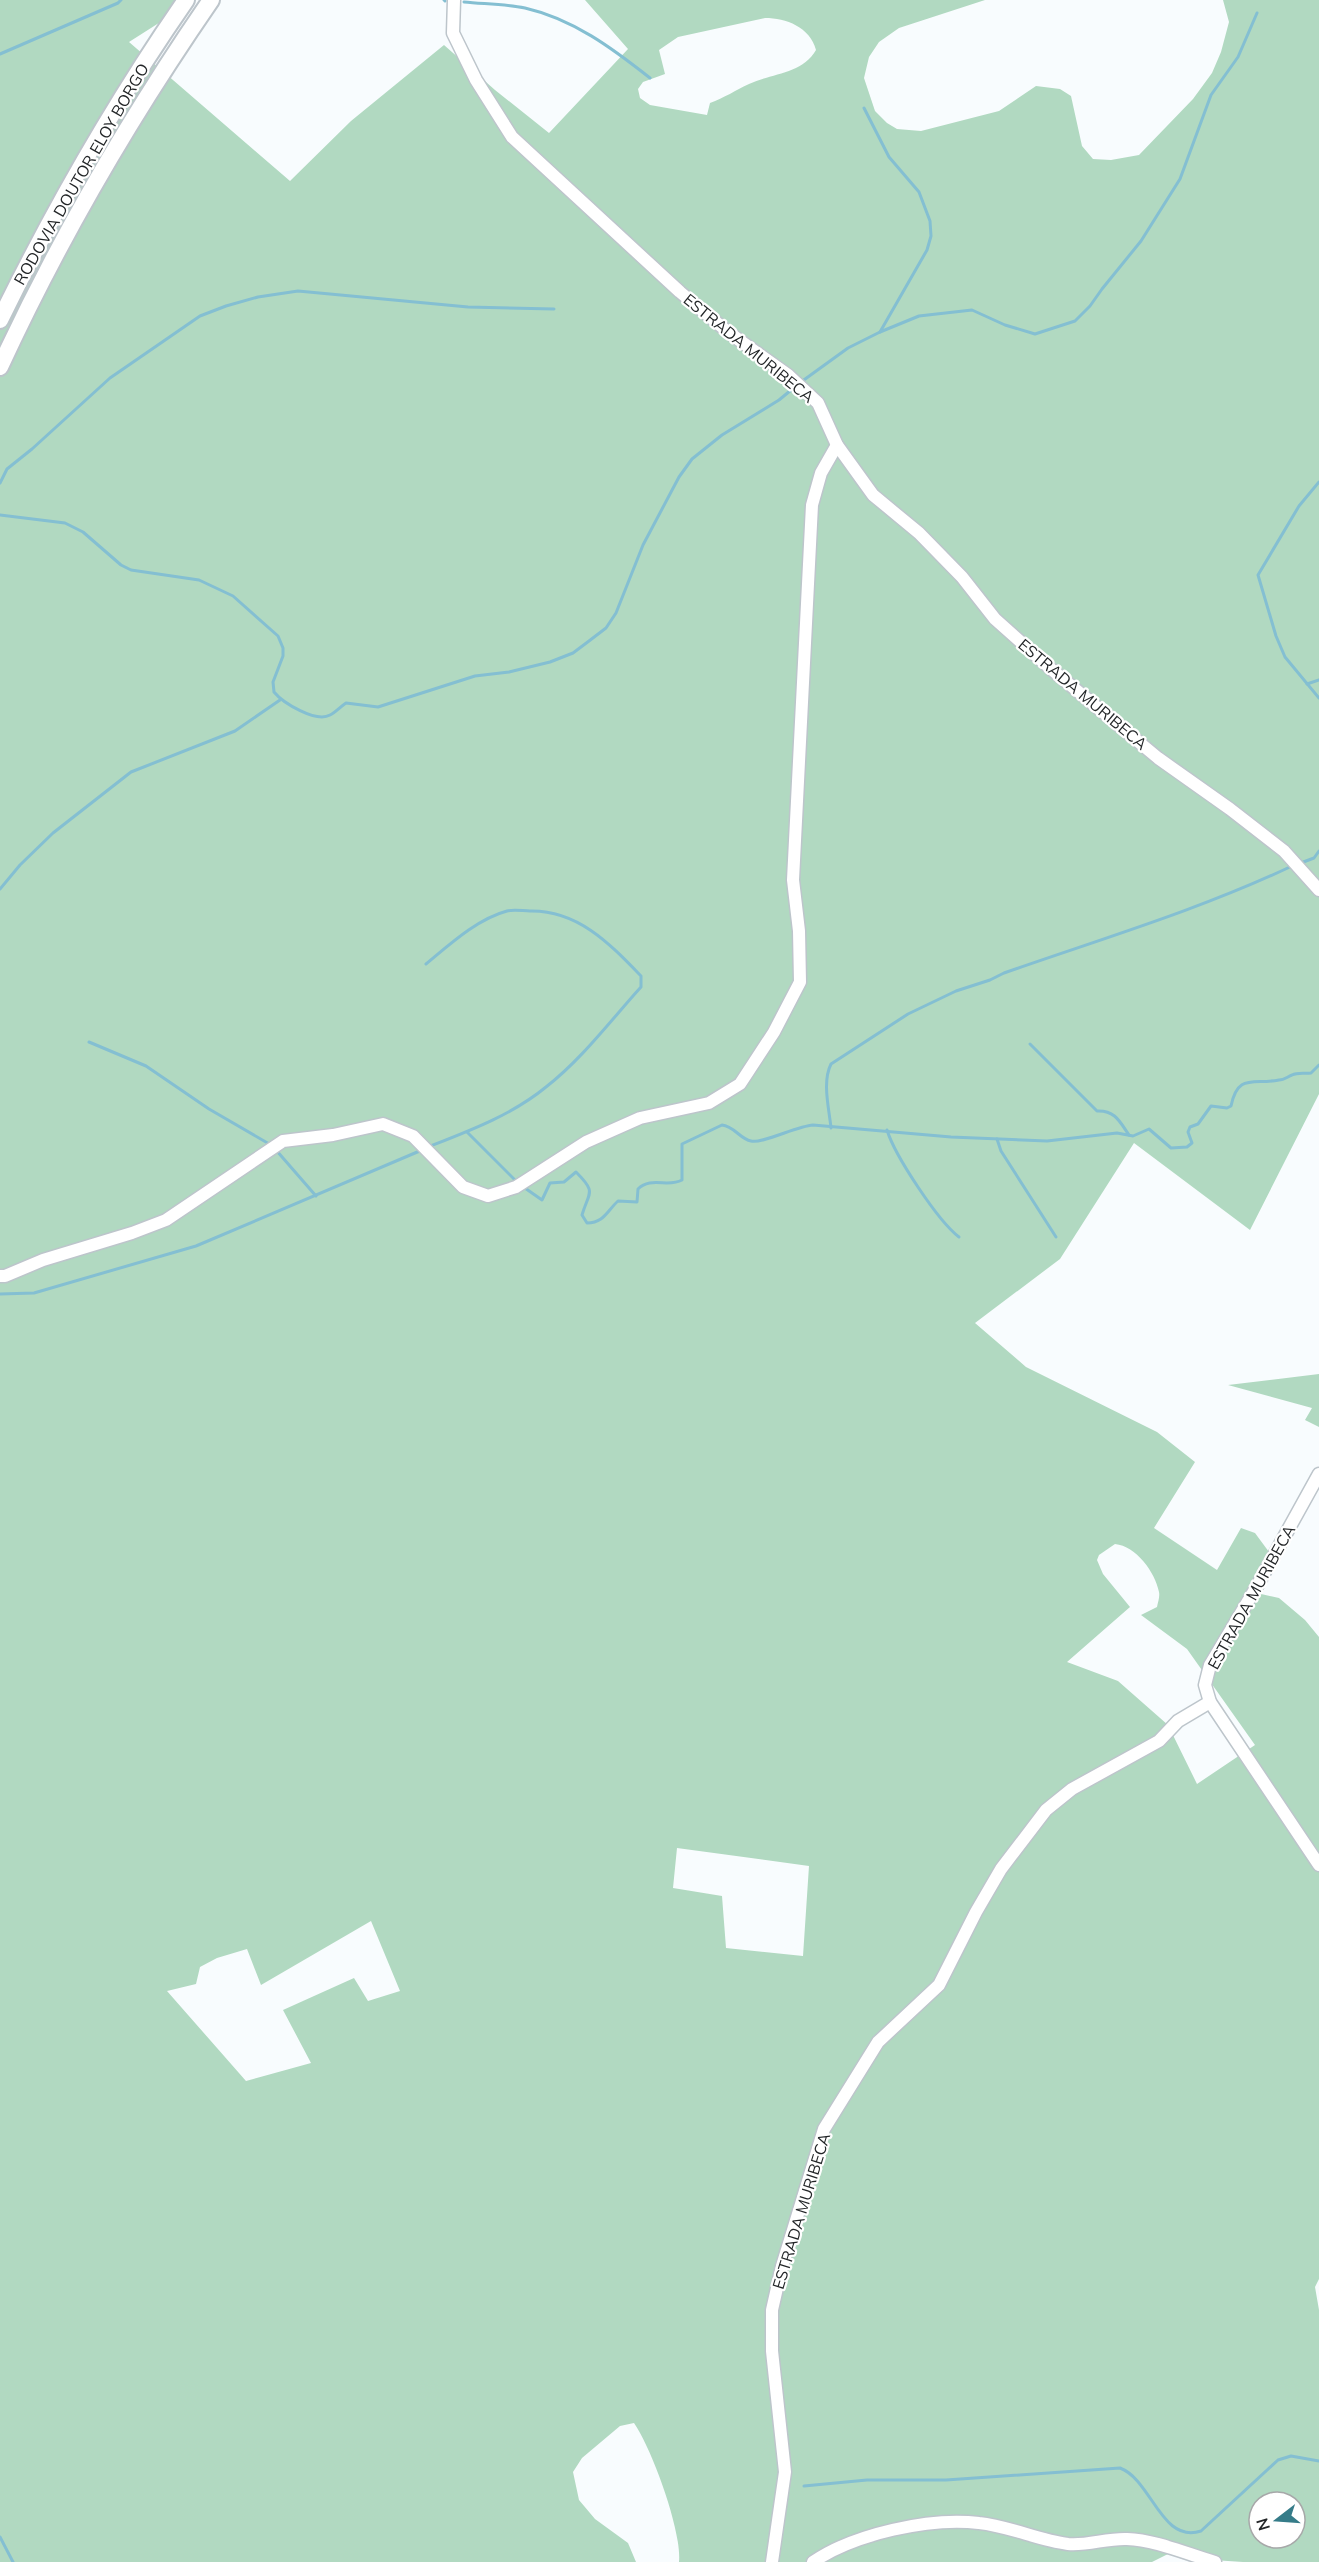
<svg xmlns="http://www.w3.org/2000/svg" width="1319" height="2562" font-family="Mulish,sans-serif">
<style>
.green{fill:#b1d9c1;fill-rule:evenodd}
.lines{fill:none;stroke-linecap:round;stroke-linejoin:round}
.stream{stroke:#84bfd2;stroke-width:3}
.minor-casing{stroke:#bdc5cb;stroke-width:15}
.highway-casing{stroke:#bdc5cb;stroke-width:20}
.minor{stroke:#fff;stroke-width:12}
.highway{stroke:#fff;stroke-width:16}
.labels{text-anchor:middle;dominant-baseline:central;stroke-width:4.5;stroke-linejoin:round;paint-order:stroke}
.street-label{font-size:16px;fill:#232628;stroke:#fff}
</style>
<rect width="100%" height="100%" fill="#f8fcfe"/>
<g class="green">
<path d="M0,0H195L129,42L290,181L351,121L444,45L495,90L549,133L628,49L585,0H985L899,28L879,42L869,57L864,78L875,111L887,123L897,129L921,131L999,111L1036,86L1060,89L1071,96L1082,146L1093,159L1111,160L1139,155L1193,99L1212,73L1221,52L1229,22L1223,0H1319V1094L1250,1230L1134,1143L1060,1259L975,1323L1026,1367L1157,1432L1195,1462L1154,1528L1217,1570L1241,1528L1255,1533L1269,1552L1248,1591L1279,1598L1305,1620L1319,1637V2279L1315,2287L1319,2310V2562H1243L1198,2559L1172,2552L1152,2562H679C682,2531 652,2449 634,2423L620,2426L582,2458L573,2472L579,2500L595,2519L628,2543L636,2562H0ZM765,18C786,18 810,27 816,50C802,74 773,73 749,84C736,90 724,98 710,103L707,115L650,105L640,98L638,89L643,82L665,74L659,50L678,37ZM1115,1544C1136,1546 1155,1572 1159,1592C1160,1597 1158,1602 1157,1607L1141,1615L1187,1649L1255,1745L1197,1784L1168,1725L1118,1681L1067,1662L1130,1607L1103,1574L1097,1560L1099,1555ZM677,1848L809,1866L803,1956L726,1948L722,1896L673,1888ZM371,1921L400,1991L368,2001L354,1978L283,2010L311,2063L246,2081L167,1991L196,1984L200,1967L217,1958L247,1949L261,1985ZM1259,2502H1295V2538H1259Z"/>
<polygon points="1319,1374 1319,1427 1305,1420 1312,1408 1228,1385"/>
</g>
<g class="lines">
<g class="stream">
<polyline points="444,0 445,1"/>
<path d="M464,2C484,4 505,4 525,8C573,19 612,48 650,78"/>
<polyline points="0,54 118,3 121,0"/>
<polyline points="864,108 889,157 919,192 930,221 931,236 927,250 880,332"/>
<polyline points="801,382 848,348 880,332 919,316 972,310 1005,325 1035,334 1075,321 1090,306 1102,289 1141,241 1180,179 1211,95 1238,57 1257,13"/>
<polyline points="1319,482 1299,506 1258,575 1276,636 1285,657 1319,698"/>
<polyline points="0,483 7,469 32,449 110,378 200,316 226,306 258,297 298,291 468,307 554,309"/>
<path d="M0,515L65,523L83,532L121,565L131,570L199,580L233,596L278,636L283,648V656L273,682L274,692C283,703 316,723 330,715C336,712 340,707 346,703L378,707L475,676L509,672L550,662L573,653L589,641L606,628L616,613L643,545L679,477L692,459L722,435L779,400L796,386"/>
<polyline points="1307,684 1319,680"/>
<polyline points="1298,864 1314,858 1319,851"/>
<polyline points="0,889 20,865 53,833 131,772 235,731 280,700"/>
<path d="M426,964C449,945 477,919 507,911C514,909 523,911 530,911C578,910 610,944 641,976V987C611,1020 582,1059 546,1087C512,1115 469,1131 428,1147"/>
<polyline points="89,1042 146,1066 209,1109 271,1145"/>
<path d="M1030,1044L1097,1111C1115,1110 1120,1122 1129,1135"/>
<path d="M831,1128C829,1108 822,1082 831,1064L908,1014L956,991L990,980L1004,973C1101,939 1199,910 1292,866"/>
<path d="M887,1130C895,1156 938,1221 959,1237"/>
<polyline points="467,1132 517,1182"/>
<polyline points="997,1139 1001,1151 1056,1237"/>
<polyline points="276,1150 316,1196"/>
<path d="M522,1186L542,1200L550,1183L564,1182L576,1172C597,1193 589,1191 582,1215L587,1223C604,1223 607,1211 618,1201L637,1202L638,1189C651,1176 668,1188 682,1180V1144L722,1125C734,1126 740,1139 751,1141C762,1144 797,1126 813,1125L951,1137L1047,1141L1117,1133L1133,1136L1149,1129L1171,1148L1187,1147L1192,1143L1188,1132L1190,1127L1198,1124L1211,1106L1227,1108L1231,1106C1238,1073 1253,1085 1279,1080C1284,1080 1287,1077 1292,1075C1298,1072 1305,1074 1311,1073L1319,1065"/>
<polyline points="0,1294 34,1293 196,1246 422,1150"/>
<path d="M804,2486L867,2480H946L1120,2468C1152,2480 1161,2544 1201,2531L1278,2460L1291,2456L1319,2461"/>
<polyline points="0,2537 13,2562"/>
</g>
<defs>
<g id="minor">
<polyline points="454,0 453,33 476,80 512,137 680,292 728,332 788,375 818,403 837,445 873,495 919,533 962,577 995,619 1051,669 1158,758 1230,809 1284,851 1319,890"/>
<polyline points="0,1276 5,1276 43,1260 132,1233 166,1220 283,1141 333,1135 383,1124 413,1136 463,1187 488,1196 516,1187 586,1142 640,1118 709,1103 740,1084 774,1032 800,982 799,931 793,880 812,505 821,473 837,445"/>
<polyline points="1319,1474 1257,1586 1210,1665 1205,1685 1210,1702 1319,1865"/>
<polyline points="772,2562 785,2472 772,2351 772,2310 782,2266 824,2129 878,2042 939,1985 976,1912 1001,1869 1046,1810 1072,1789 1159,1741 1178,1721 1210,1702"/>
<path d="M813,2562C854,2534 930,2517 979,2523C1009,2526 1038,2540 1068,2544C1087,2546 1107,2538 1127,2539C1156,2540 1187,2554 1215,2562"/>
</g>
<g id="highway">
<path d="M0,320C54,209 116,101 186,0"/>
<path d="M0,367C59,239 131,116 211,0"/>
</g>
</defs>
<use href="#minor" class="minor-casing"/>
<use href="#highway" class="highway-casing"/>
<use href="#minor" class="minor"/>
<use href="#highway" class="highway"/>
</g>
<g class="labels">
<g class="street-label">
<text transform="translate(81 174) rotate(-60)">RODOVIA DOUTOR ELOY BORGO</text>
<text transform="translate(749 348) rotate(39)">ESTRADA MURIBECA</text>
<text transform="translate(1083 694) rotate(40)">ESTRADA MURIBECA</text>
<text transform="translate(1251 1597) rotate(-61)">ESTRADA MURIBECA</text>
<text transform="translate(801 2211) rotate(-73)">ESTRADA MURIBECA</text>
</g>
</g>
<g transform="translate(1277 2520) rotate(253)"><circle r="28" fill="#ffffff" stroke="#a7a8a9" stroke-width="1.5"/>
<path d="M0-4.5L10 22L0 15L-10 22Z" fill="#367c89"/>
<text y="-9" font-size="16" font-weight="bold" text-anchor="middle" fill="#232628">N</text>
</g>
</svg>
